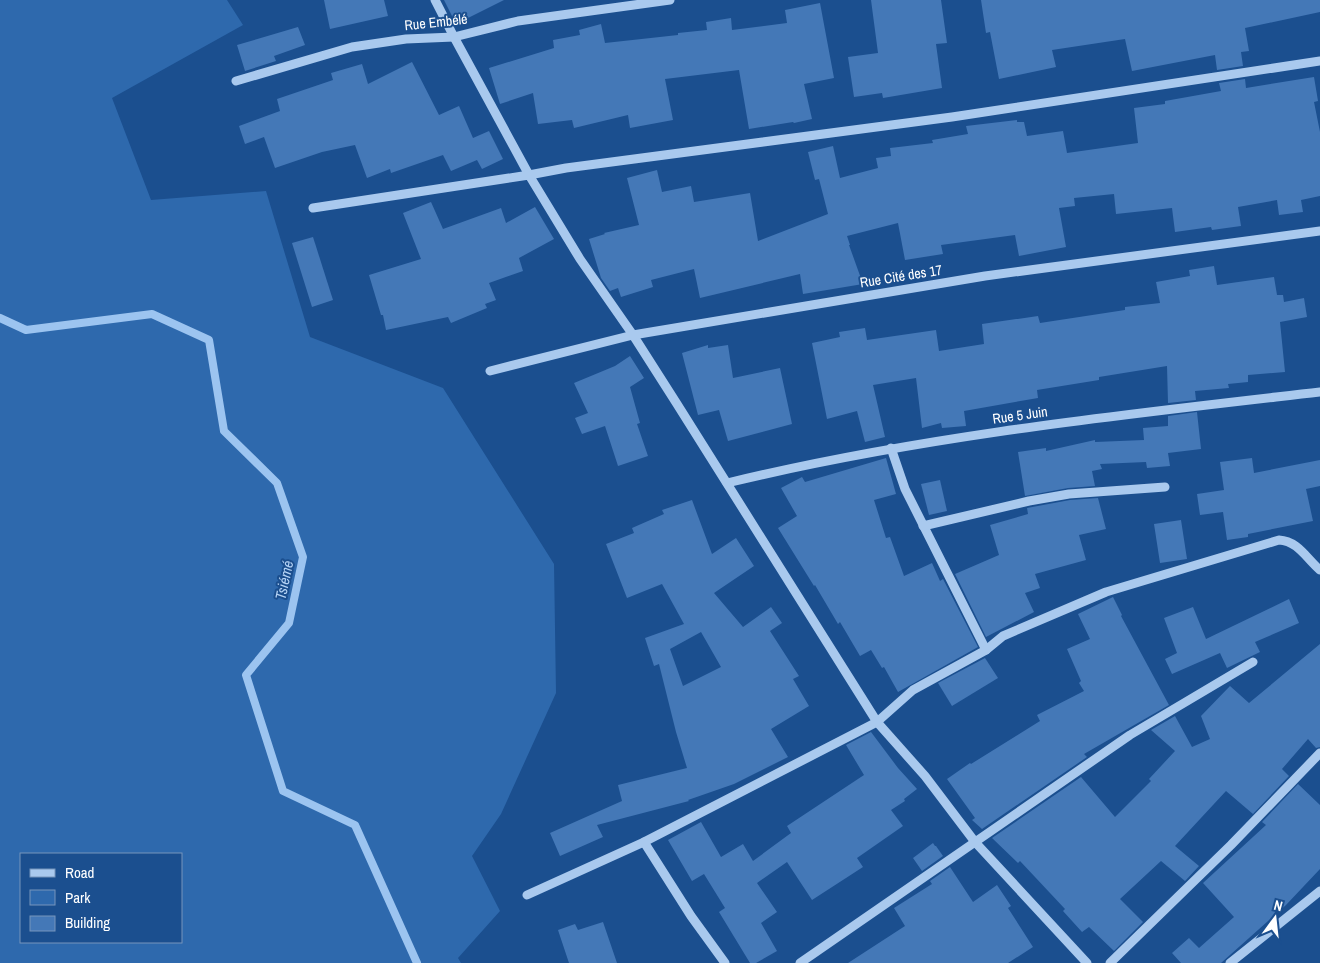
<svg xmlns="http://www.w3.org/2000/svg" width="1320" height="963" font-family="'Archivo Narrow',sans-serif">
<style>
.green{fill:#2e69ad;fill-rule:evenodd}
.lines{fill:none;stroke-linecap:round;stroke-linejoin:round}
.stream{stroke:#9cc4f0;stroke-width:8}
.building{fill:#4478b7;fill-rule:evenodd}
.minor{stroke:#a9c9ee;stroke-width:9}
.labels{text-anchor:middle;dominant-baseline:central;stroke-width:4;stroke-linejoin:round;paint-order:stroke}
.street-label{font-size:14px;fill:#fff;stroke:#1b4f8f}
.water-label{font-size:15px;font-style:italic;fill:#b5d3f5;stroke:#1b4f8f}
</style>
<rect width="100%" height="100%" fill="#1b4f8f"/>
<path class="green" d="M0,0H227L243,25L112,98L151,200L266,191L310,337L443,388L554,564L556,693L501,814L472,856L500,911L458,958L461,963H0ZM21,854H181V942H21Z"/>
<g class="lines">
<polyline class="stream" points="0,318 26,330 152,314 209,340 224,431 277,483 303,557 289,623 246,675 283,791 355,825 417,963"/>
</g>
<g class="building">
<polygon points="324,0 384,0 388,16 330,29"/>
<polygon points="444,0 504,0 456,24"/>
<polygon points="871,0 941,0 947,43 936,44 942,88 883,98 882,93 854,97 848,57 878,53"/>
<polygon points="981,0 1320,0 1320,12 1245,28 1249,51 1241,52 1243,66 1217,70 1215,55 1132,71 1125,39 1052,50 1056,67 999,79 990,32 986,33"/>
<polygon points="820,3 834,78 804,84 812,119 794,123 793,122 749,129 739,70 665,79 673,120 630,128 628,115 574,128 572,120 538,124 533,93 500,104 489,68 554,48 553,40 580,35 579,30 601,24 605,43 678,35 678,33 707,30 706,22 731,18 732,30 787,23 785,10"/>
<polygon points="298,27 305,45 274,56 276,61 245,71 237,45"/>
<polygon points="412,62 439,115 459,106 473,138 489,131 503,159 482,169 477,160 451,171 443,155 391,173 390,169 367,178 355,145 322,152 275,168 264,137 245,144 239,126 280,111 277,99 333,80 331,73 362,64 368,84"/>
<polygon points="1314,77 1318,101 1314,102 1320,132 1320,196 1301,200 1303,212 1279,215 1277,200 1238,207 1241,226 1212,230 1211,227 1175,232 1172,208 1116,214 1114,194 1074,198 1075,206 1059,208 1066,247 1019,256 1015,235 941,245 943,254 905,260 898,223 847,236 850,245 849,245 863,284 803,294 800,274 700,298 694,269 651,280 653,287 621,297 618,288 610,291 601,278 589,239 605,234 604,233 639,225 627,178 657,170 662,192 691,186 694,202 750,193 758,241 828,214 819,179 815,180 808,152 833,146 840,178 878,168 876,158 891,156 890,148 933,143 932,140 968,134 966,126 1017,120 1017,122 1024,122 1027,136 1063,131 1067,153 1138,143 1134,108 1165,104 1165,101 1221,91 1219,83 1245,79 1246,88"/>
<polygon points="431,202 443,229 501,208 506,223 535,207 554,239 519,258 523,271 489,283 496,300 485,304 487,308 451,323 448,317 386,330 383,315 381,315 369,275 421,259 403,213"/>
<polygon points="313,237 333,300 312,307 292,243"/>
<polygon points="1214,266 1217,285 1274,277 1277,295 1283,295 1284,302 1304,298 1307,317 1280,322 1285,372 1248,375 1248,382 1228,384 1229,388 1195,391 1196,400 1168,403 1167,366 1099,377 1099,380 1037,390 1038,398 964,411 966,426 942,428 941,423 922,428 916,378 873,385 885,437 865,442 857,411 827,419 812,343 840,337 839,332 865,328 867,340 936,330 939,351 984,344 982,324 1038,316 1040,323 1125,310 1125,307 1160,303 1156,282 1190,276 1189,270"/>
<polygon points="708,345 708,348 728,345 733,378 780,368 792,424 728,441 719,410 698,415 682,353"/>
<polygon points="630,356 644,378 630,387 640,423 637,424 648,456 618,466 605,426 582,434 575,418 588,413 574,383 615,366"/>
<polygon points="1197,412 1201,449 1168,453 1170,466 1147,468 1146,462 1100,464 1102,469 1092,471 1095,486 1068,488 1025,496 1018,452 1046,448 1046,451 1095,440 1095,442 1144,440 1143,428 1168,426 1168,416"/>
<polygon points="886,458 896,494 874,500 886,538 890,537 904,576 932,563 940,581 943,579 978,647 898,692 884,667 882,668 871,650 860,656 840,622 838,624 815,585 814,586 778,528 797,516 781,488 802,477 805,482"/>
<polygon points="1252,458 1254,473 1320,460 1320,486 1306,489 1313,521 1248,534 1248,537 1227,540 1223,512 1200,515 1197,494 1224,490 1220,462"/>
<polygon points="940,480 947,511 929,515 921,484"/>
<polygon points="1098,498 1106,529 1079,535 1086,560 1035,574 1040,588 1025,593 1034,612 986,637 955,574 999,555 990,525 1028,514 1027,508 1070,500"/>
<path d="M692,500L712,554L736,538L754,566L714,593L743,627L771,607L782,623L770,631L799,676L793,679L809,706L771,729L788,757L734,784L688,800L689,801L597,825L603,837L560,856L550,833L622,801L618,785L687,768L676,732L659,664L654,666L645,638L684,624L662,584L627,598L606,544L634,533L632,528L664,514L662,510ZM701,632L721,667L683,686L670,649Z"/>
<polygon points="1181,520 1187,559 1160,563 1154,524"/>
<polygon points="1113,597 1122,615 1121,616 1169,705 1084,754 1087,757 982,829 972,820 975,818 947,779 970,763 971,764 1040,721 1037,715 1084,691 1079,683 1081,681 1067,649 1090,639 1078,614"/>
<polygon points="1289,599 1299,623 1255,642 1260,652 1227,668 1220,653 1172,674 1165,659 1177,653 1164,618 1193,607 1206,639"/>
<polygon points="1320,644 1320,747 1316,748 1308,739 1282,769 1289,776 1253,814 1226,791 1175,846 1199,866 1186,880 1185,881 1161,861 1120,899 1143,922 1114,951 1089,927 1082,932 1063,911 1065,909 1020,861 1018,863 992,838 1081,777 1115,817 1151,781 1149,779 1175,751 1151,730 1175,716 1192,747 1210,739 1201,716 1230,686 1249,703"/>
<polygon points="985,658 998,678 952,706 938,683"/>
<polygon points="871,732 898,768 917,789 904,799 905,801 891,810 903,826 857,858 863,867 812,900 787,862 757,883 777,912 761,923 777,951 756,963 750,963 719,912 725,908 704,874 692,881 668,840 701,822 721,857 743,844 753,861 791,833 787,826 864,775 846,745"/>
<polygon points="1298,784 1320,805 1320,869 1286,905 1221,963 1181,963 1172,953 1189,938 1199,948 1234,917 1203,883 1266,825 1262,822"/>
<polygon points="933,843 935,846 936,846 943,856 922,871 913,858"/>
<polygon points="950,867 973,902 997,885 1011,906 1008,908 1033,947 1008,963 848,963 905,926 894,908 932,884 930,881"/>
<polygon points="603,922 617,963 569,963 558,930 575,924 578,930"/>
</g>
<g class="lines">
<g class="minor">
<polyline points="435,0 454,37 529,175 580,259 633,335 677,404 877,722 925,776 975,842 1087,963"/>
<polyline points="236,81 352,47 406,39 454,37 518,21 670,0"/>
<polyline points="313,208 529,175 566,168 952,117 1320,61"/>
<polyline points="490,371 633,335 985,276 1320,231"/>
<polyline points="891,448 905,489 986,650"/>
<path d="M727,483C921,436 1121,415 1320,392"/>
<polyline points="923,526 1029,501 1069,494 1165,487"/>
<polyline points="644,842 691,916 725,963"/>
<path d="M527,895L644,842L877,722L913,690L986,650L1003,636L1106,592L1279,540C1298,541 1306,558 1320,570"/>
<polyline points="800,963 1130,735 1253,662"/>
<polyline points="1110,963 1231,845 1320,753"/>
<polyline points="1230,963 1320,891"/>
</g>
</g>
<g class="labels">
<g class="street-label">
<text transform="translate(436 22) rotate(-6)">Rue Embélé</text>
<text transform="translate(901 276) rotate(-9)">Rue Cité des 17</text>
<text transform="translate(1020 415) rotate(-8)">Rue 5 Juin</text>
</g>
<g class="water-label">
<text transform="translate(284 580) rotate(-78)">Tsiémé</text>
</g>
</g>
<rect x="20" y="853" width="162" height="90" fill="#1b4f8f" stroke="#7695bc"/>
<rect x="30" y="869" width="25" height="8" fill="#a9c9ee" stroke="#7695bc"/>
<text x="65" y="878" font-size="15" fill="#ffffff">Road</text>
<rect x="30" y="890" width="25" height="15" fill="#2e69ad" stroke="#7695bc"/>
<text x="65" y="903" font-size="15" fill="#ffffff">Park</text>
<rect x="30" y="916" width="25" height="15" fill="#4478b7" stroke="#7695bc"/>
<text x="65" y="928" font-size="15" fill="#ffffff">Building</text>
<g transform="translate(1275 918) rotate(15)" stroke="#1b4f8f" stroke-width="4" paint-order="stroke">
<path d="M0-4L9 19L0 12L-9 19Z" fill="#ffffff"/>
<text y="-8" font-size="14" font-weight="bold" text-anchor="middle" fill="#ffffff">N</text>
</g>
</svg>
